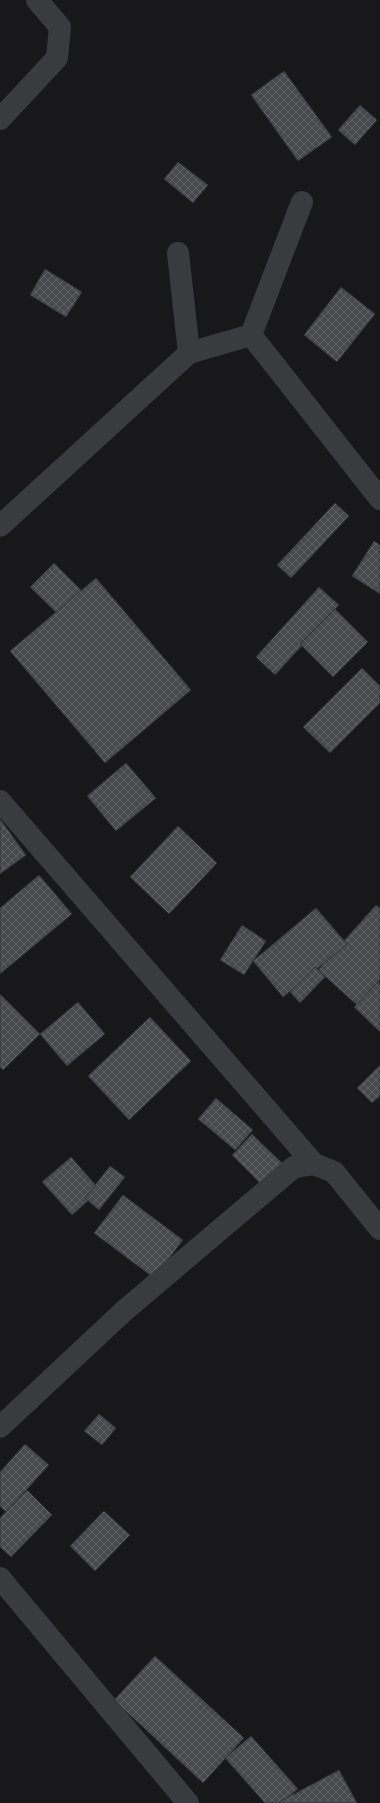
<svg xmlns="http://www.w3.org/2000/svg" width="380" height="1803" font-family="Rubik,sans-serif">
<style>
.building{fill:url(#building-cross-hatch);stroke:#323336}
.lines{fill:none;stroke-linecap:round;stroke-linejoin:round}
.minor{stroke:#393b3e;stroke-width:22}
</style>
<defs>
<pattern id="building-cross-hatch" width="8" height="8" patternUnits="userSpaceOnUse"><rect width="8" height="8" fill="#47494c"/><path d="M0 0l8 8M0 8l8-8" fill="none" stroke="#5f6164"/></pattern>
</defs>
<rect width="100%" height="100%" fill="#18181a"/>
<g class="building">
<polygon points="284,71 332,137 298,161 251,95"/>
<polygon points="360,105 377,120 355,145 338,130"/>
<polygon points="178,162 208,185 193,203 164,179"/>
<polygon points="45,269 82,292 66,317 30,295"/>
<polygon points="341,287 375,314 337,362 304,335"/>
<polygon points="335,503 349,516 291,578 277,565"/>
<polygon points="374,541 380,545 380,594 352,576"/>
<polygon points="54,563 92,601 68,624 30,587"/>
<polygon points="96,578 191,690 105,763 10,651"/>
<polygon points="319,587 339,605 275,675 256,657"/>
<polygon points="335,609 368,642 333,677 300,644"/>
<polygon points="362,668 380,686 380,703 330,753 303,727"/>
<polygon points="126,763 156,798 116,831 87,796"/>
<polygon points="0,819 26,855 0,874"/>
<polygon points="178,826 217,863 169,914 130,877"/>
<polygon points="39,875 72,914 0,974 0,908"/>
<polygon points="376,905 380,908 380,980 357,1005 318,970"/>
<polygon points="316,908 347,944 283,997 253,961"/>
<polygon points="242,925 266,941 244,975 220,960"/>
<polygon points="315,967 325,977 300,1003 290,992"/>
<polygon points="378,982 380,984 380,1032 354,1007"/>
<polygon points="0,994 40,1034 3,1070 0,1067"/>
<polygon points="78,1002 105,1034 67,1066 40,1034"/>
<polygon points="150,1017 191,1061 129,1120 88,1076"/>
<polygon points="380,1065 380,1096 372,1103 357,1088"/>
<polygon points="216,1098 253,1130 235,1150 198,1119"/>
<polygon points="252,1134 283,1164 262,1185 232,1155"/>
<polygon points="71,1157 100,1190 72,1215 42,1182"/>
<polygon points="110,1166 125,1177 99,1210 85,1198"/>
<polygon points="123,1195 183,1240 154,1278 94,1233"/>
<polygon points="99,1414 116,1428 102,1445 84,1431"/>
<polygon points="25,1444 49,1465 6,1512 0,1506 0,1472"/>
<polygon points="27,1490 52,1515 11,1557 0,1547 0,1518"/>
<polygon points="104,1511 130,1535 95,1571 70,1546"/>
<polygon points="155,1656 244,1738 203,1783 114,1700"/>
<polygon points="251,1736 298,1789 281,1803 265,1803 225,1758"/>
<polygon points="339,1770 357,1803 279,1803 279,1802"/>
</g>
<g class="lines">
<g class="minor">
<polyline points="0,119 57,58 60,27 37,0"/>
<polyline points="178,253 189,353"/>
<polyline points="251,335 380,499"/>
<polyline points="0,526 189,353 251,335 302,202"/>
<polyline points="0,801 314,1164 334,1172 380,1229"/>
<polyline points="0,1427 124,1311 294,1167 314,1164"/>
<polyline points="0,1578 188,1803"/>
</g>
</g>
</svg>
